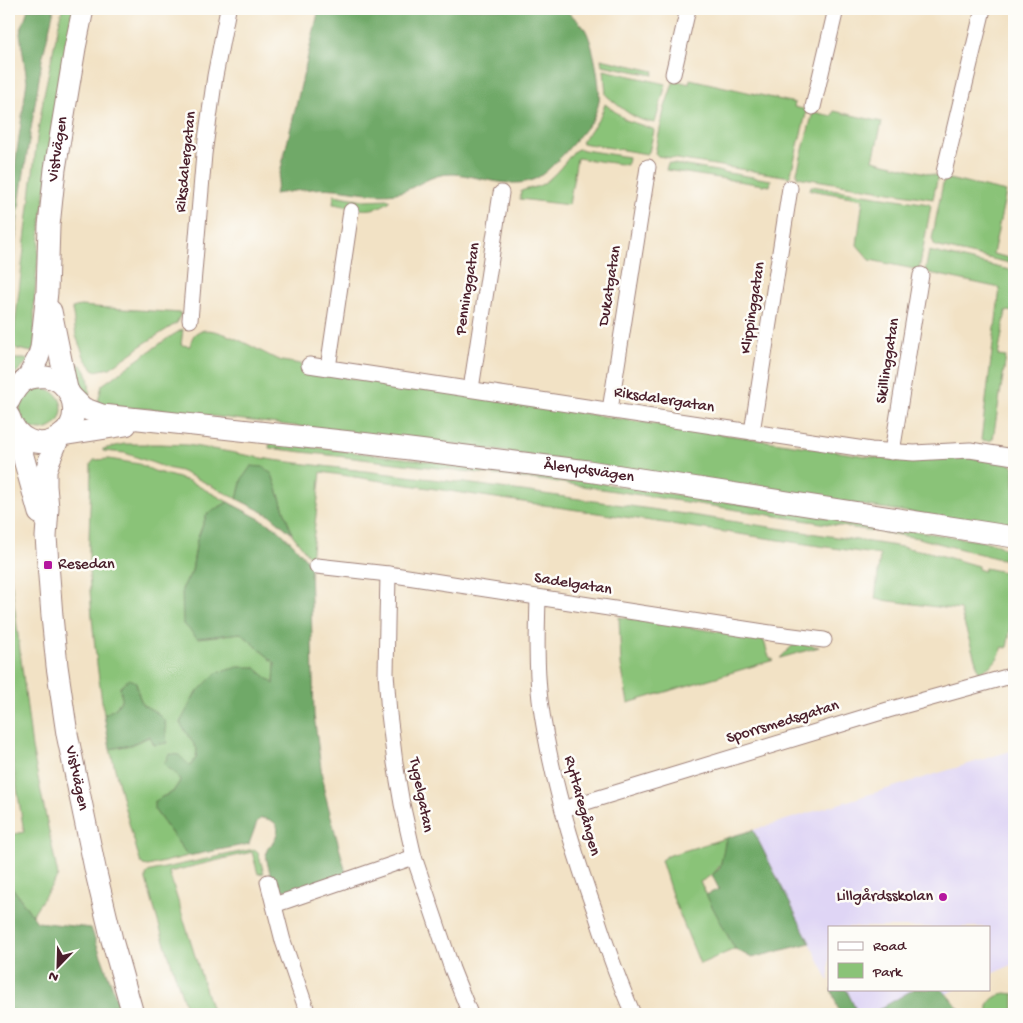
<svg xmlns="http://www.w3.org/2000/svg" width="1023" height="1023" font-family="'Gochi Hand',sans-serif">
<style>
.built{fill:#dfd5f5}
.green{fill:#8ac378;stroke:#6a7152}
.forest{fill:#6fa968;stroke:#5c644a}
.lines{fill:none;stroke-linecap:round;stroke-linejoin:round}
.street-casing{stroke:#9e8078;stroke-width:17}
.secondary-casing{stroke:#9e8078;stroke-width:23}
.street{stroke:#fff;stroke-width:15}
.secondary{stroke:#fff;stroke-width:21}
.poi-dot{fill:#b5179e;stroke:#fdfcf7;stroke-width:2}
.labels{text-anchor:middle;dominant-baseline:central;stroke-width:5;stroke-linejoin:round;paint-order:stroke}
.street-label{font-size:16px;fill:#4a1f2b;stroke:#fdfcf7}
.poi-label{font-size:16px;fill:#4a1f2b;stroke:#fdfcf7;text-anchor:start}
</style>
<rect width="100%" height="100%" fill="#fdfcf7"/>
<filter id="ink" filterUnits="userSpaceOnUse"><feTurbulence type="fractalNoise" baseFrequency=".02" numOctaves="2"/><feDisplacementMap in="SourceGraphic" scale="10" xChannelSelector="R" yChannelSelector="G"/><feConvolveMatrix kernelMatrix="1 2 1 2 8 2 1 2 1" color-interpolation-filters="sRGB"/></filter>
<filter id="wash" filterUnits="userSpaceOnUse"><feTurbulence type="fractalNoise" baseFrequency=".0096" numOctaves="4" result="noise"/><feDisplacementMap in="SourceGraphic" scale="20" xChannelSelector="R" yChannelSelector="G"/><feGaussianBlur stdDeviation="1.12" result="paint"/><feColorMatrix in="noise" values="0 0 0 0 0 0 0 0 0 0 0 0 0 0 0 0 0 1.4 0 .05"/><feComposite in="paint" operator="in"/></filter>
<g filter="url(#wash)">
<rect width="100%" height="100%" fill="#f2e2c5"/>
<g class="built">
<polygon points="1014,750 1014,964 989,975 989,927 829,927 829,981 753,830"/>
<polygon points="833,989 957,989 901,1014 846,1014"/>
</g>
<g class="green">
<polygon points="62,9 75,9 42,213 34,304 35,346 32,352 17,349 13,345 13,342 37,138 44,94"/>
<polygon points="601,59 654,71 653,75 602,65"/>
<path d="M604,70L666,84L655,123C635,121 621,108 606,95Z"/>
<polygon points="690,79 795,103 794,107 807,110 790,177 658,156 655,153 664,110 674,80 689,84"/>
<path d="M605,104L626,120L653,129L654,131L649,152L647,154L582,143L581,142C591,130 601,119 605,104Z"/>
<polygon points="834,111 882,122 873,160 938,176 933,199 797,177 797,172 813,112 832,116"/>
<path d="M578,149L628,157L627,165L577,158L569,205L520,199L521,191C529,188 537,188 544,183C556,175 565,162 574,151Z"/>
<polygon points="668,163 771,180 770,186 666,170"/>
<polygon points="944,178 1006,192 993,254 1014,259 1014,264 935,246 932,239"/>
<polygon points="811,186 929,204 931,206 919,270 870,260 857,245 863,199 810,190"/>
<path d="M334,195L363,200L388,199L390,201C369,216 356,207 333,204Z"/>
<polygon points="929,251 1014,271 1014,312 1006,311 998,356 1006,357 993,439 989,441 981,440 1000,288 925,272"/>
<polygon points="80,306 181,313 177,323 142,345 135,351 110,368 95,371 85,359 76,336 72,308"/>
<path d="M183,329L181,345L190,346C191,342 192,336 196,333C214,320 263,355 282,361C288,362 295,363 301,364L305,371L886,459L900,460L955,457L970,458L1007,462L1014,466V522L1002,526L472,447L151,409L97,406L102,385L168,338Z"/>
<polygon points="9,359 24,359 29,360 17,372 9,376"/>
<path d="M69,363C91,361 90,386 89,401L80,390Z"/>
<circle cx="41" cy="409" r="21"/>
<path d="M270,442L537,474L713,500L993,543C1003,547 1010,551 1014,561L996,558L918,538L563,483L269,448Z"/>
<path d="M124,444H160L187,445L224,451L273,460L465,483L651,509L896,546L929,552L978,566V569L984,571L985,568L1014,574V607L1007,648L1003,647C997,661 993,666 979,672L960,610L875,599L880,555L321,472L311,559L292,534L272,474L242,479L237,499L200,480L180,471L167,468L125,453L103,451V449Z"/>
<path d="M109,459L139,464L154,471L189,481L228,502L207,514L197,540L192,571L182,589L198,638L241,633L275,663L274,685L197,749L196,758L190,766L167,768L176,773L180,781L173,792L162,797L154,809L188,856L148,866L143,865L140,861L126,813L110,749L130,745L166,730L165,722L156,712L143,705L138,693L136,682L120,687L122,699L116,708L104,715C97,668 91,620 89,571C88,536 91,500 91,464L94,460Z"/>
<polygon points="9,562 32,748 58,876 32,915 9,883 9,835 24,832 9,738"/>
<polygon points="619,617 760,638 764,641 768,654 770,658 774,660 628,703 621,665"/>
<polygon points="797,643 819,647 780,658 794,644"/>
<path d="M726,838C721,863 724,869 700,882L735,949L700,964L673,898L661,860L667,856Z"/>
<path d="M249,850H256L258,852L264,873L258,874L252,852L169,872L213,1014H188L162,935L146,880C146,875 146,872 151,871Z"/>
<path d="M1005,993L1014,994V1014H988C986,1001 993,997 1005,993Z"/>
</g>
<g class="forest">
<polygon points="28,9 54,9 42,60 20,198 9,302 9,207 27,81 20,33"/>
<path d="M319,9H562C571,14 579,21 585,29C593,42 601,86 599,101C598,108 595,113 593,119C580,135 552,171 535,179C515,188 489,180 468,176C463,175 458,174 453,174C429,173 417,189 396,193C376,196 356,191 336,189C315,187 296,191 275,194Z"/>
<polygon points="251,466 263,467 272,474 292,534 271,516 237,499 242,479"/>
<path d="M228,502L275,527L294,545L310,564L314,715L324,790L346,873C335,876 291,892 283,890C280,890 278,888 276,886C272,882 264,856 267,850C268,847 270,846 272,844C282,829 279,820 261,818L257,822L249,844L188,856L154,809V802L162,797L173,792L180,781C175,769 171,772 164,764L169,754L179,755L190,766L196,758L197,749L180,723L195,694L216,673L238,667H254L274,684L275,663L241,633L197,638L183,623L182,589L192,571L197,540L207,514Z"/>
<polygon points="129,679 136,682 138,693 143,705 156,712 165,721 167,743 154,745 150,736 130,745 110,749 104,715 116,708 122,699 120,687"/>
<polygon points="753,830 810,943 752,958 735,949 706,895 719,889 712,875 720,868 726,838"/>
<polygon points="9,883 37,922 91,928 122,1014 9,1014"/>
<polygon points="831,989 846,989 858,1014 840,1014"/>
<polygon points="914,989 942,989 964,1014 871,1014"/>
</g>
</g>
<g filter="url(#ink)">
<g class="lines">
<defs>
<g id="street">
<polyline points="673,74 688,9"/>
<polyline points="813,107 836,9"/>
<polyline points="944,172 983,9"/>
<polyline points="190,320 204,154 215,76 228,9"/>
<polyline points="309,365 871,450 914,453 970,450 1014,457"/>
<polyline points="328,368 351,211"/>
<polyline points="471,389 501,193"/>
<polyline points="610,410 648,167"/>
<polyline points="752,432 790,188"/>
<polyline points="892,452 921,275"/>
<polyline points="317,566 388,574 777,634 824,640"/>
<polyline points="388,574 386,673 389,714 395,763 402,804 414,857 452,969 470,1014"/>
<path d="M538,598C537,632 536,666 540,700C550,774 571,845 596,914C607,948 619,982 633,1014"/>
<polyline points="563,809 888,710 1014,675"/>
<polyline points="268,882 283,941 308,1014"/>
<polyline points="274,905 414,857"/>
</g>
<g id="secondary">
<polyline points="51,311 67,389"/>
<path id="s1" d="M27,379L38,358L41,348L47,292L49,226L55,169L75,48L83,9"/>
<path id="s2" d="M72,397L83,408L102,415L369,444L588,471L1014,537"/>
<path d="M9,401C13,392 18,383 28,379C39,375 52,376 61,383C77,397 79,424 60,436C39,451 16,439 9,416"/>
<polyline points="16,431 39,513"/>
<polyline points="62,435 126,425"/>
<path id="s3" d="M59,437L49,461L46,471V486L48,508L46,537L52,616L57,666L67,734L96,873L112,940L133,1014"/>
</g>
</defs>
<use href="#street" class="street-casing"/>
<use href="#secondary" class="secondary-casing"/>
<use href="#street" class="street"/>
<use href="#secondary" class="secondary"/>
</g>
</g>
<g class="poi-dot">
<rect x="43" y="560" width="10" height="10" rx="2.5"/>
<circle cx="943" cy="897" r="5"/>
</g>
<g class="labels">
<g class="street-label">
<text stroke="none"><textPath href="#s1" startOffset="234">Vistvägen</textPath></text>
<text transform="translate(187 162) rotate(-84)">Riksdalergatan</text>
<text transform="translate(611 286) rotate(-81)">Dukatgatan</text>
<text transform="translate(469 289) rotate(-81)">Penninggatan</text>
<text transform="translate(754 308) rotate(-81)">Klippinggatan</text>
<text transform="translate(889 361) rotate(-81)">Skillinggatan</text>
<text transform="translate(664 401) rotate(9)">Riksdalergatan</text>
<text stroke="none"><textPath href="#s2" startOffset="526">Ålerydsvägen</textPath></text>
<text transform="translate(573 585) rotate(9)">Sadelgatan</text>
<text transform="translate(783 723) rotate(-17)">Sporrsmedsgatan</text>
<text stroke="none"><textPath href="#s3" startOffset="346">Vistvägen</textPath></text>
<text transform="translate(420 795) rotate(79)">Tygelgatan</text>
<text transform="translate(581 806) rotate(75)">Ryttaregången</text>
</g>
<g class="poi-label">
<text x="58" y="565">Resedan</text>
<text x="933" y="897" text-anchor="end">Lillgårdsskolan</text>
</g>
</g>
<rect width="1023" height="1023" fill="none" stroke="#fdfcf7" stroke-width="30"/>
<rect x="828" y="926" width="162" height="65" fill="#fdfcf7" stroke="#b5a4a5"/>
<rect x="838" y="942" width="25" height="8" fill="#ffffff" stroke="#b5a4a5"/>
<text x="873" y="950" font-size="15" fill="#4a1f2b">Road</text>
<rect x="838" y="963" width="25" height="15" fill="#8ac378" stroke="#b5a4a5"/>
<text x="873" y="976" font-size="15" fill="#4a1f2b">Park</text>
<g transform="translate(58 966) rotate(203)" stroke="#fdfcf7" stroke-width="4" paint-order="stroke">
<path d="M0-4L9 19L0 12L-9 19Z" fill="#4a1f2b"/>
<text y="-8" font-size="14" font-weight="bold" text-anchor="middle" fill="#4a1f2b">N</text>
</g>
</svg>
